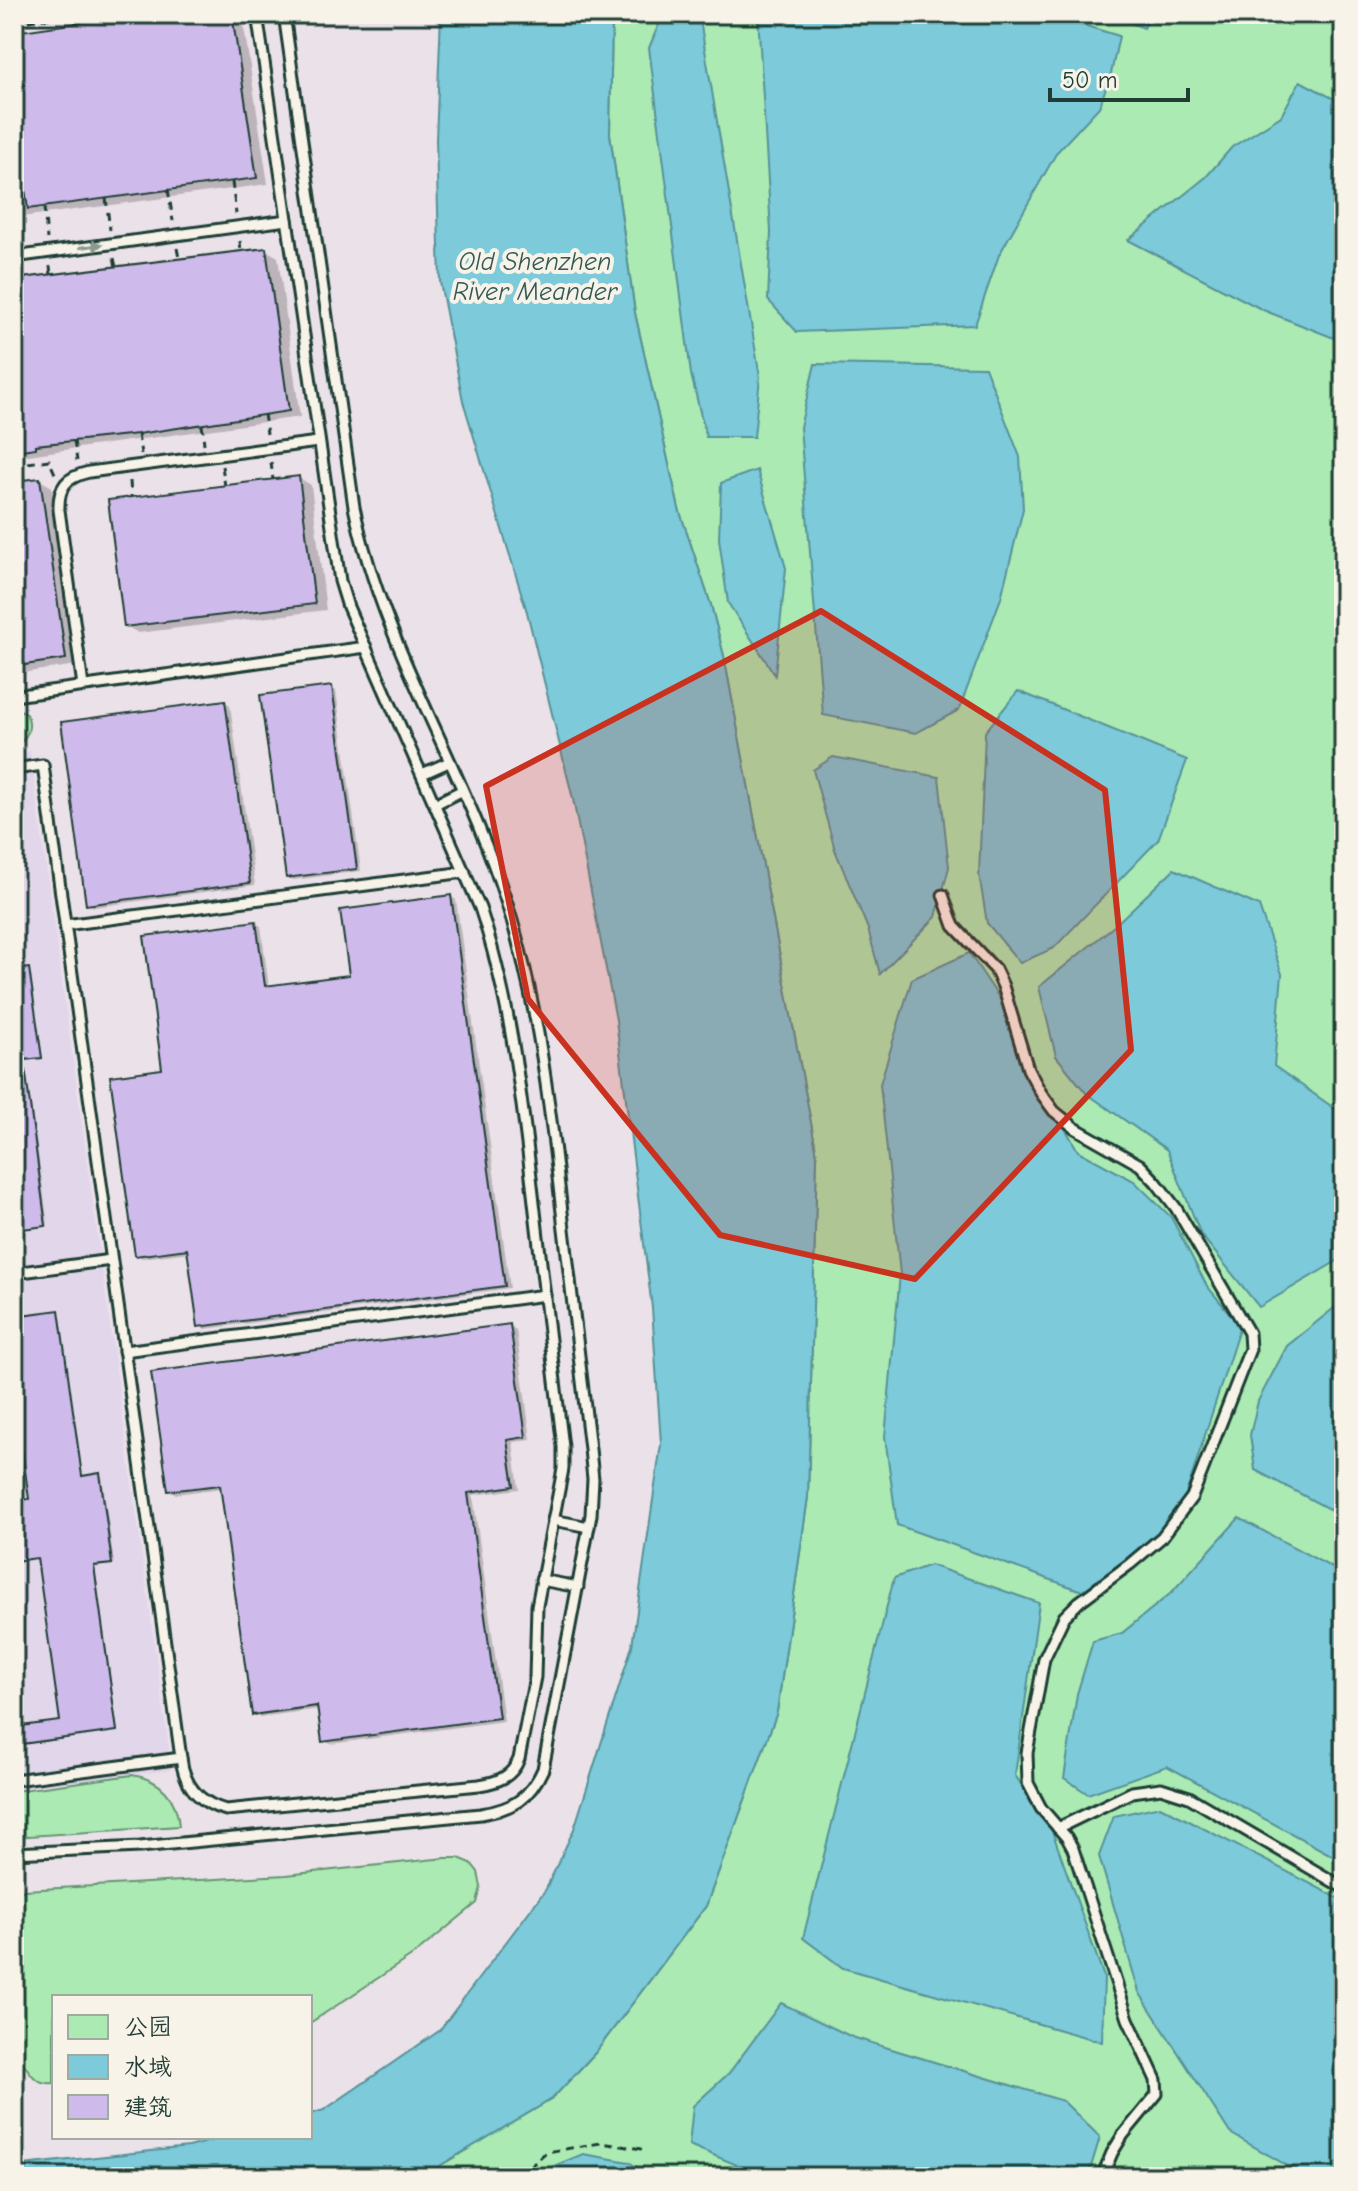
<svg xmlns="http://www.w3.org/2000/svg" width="1358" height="2191" font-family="'Comic Neue','LXGW WenKai TC',sans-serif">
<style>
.built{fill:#e2d6ea}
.green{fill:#abeab2;stroke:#659473;stroke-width:2}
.water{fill:#7ccada;stroke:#579298;stroke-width:2}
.shadow{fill:#0003}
.building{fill:#cebaeb;stroke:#1f3d34;stroke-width:2}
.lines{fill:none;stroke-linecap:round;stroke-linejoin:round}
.lane-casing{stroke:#1f3d34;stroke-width:15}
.path{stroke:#1f3d34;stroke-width:3;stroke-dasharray:8 6;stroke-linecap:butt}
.lane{stroke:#f7f3e8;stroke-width:9}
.oneway{fill:#8b988e}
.marked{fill:#c8321e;fill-opacity:0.2;stroke:#c8321e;stroke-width:6;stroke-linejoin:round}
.labels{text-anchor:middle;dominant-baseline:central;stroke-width:8;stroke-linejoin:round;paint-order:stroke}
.water-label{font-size:26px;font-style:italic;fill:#325955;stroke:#f7f3e8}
</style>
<rect width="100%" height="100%" fill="#ebe2e9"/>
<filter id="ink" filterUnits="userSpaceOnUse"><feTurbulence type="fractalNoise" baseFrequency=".0125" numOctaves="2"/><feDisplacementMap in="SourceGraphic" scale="16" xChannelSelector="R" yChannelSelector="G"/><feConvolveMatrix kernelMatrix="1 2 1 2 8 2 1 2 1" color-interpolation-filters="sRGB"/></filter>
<g filter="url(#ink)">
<polygon class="built" points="30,751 172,1770 14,1791 14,753"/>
<g class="green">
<polygon points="612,14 1344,14 1344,2177 421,2177 552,2099 595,2053 706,1906 777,1712 808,1497 817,1155 724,656 711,605 679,509 635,313 610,134"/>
<path d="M14,707L26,713C34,728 26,739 14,749Z"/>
<path d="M132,1775C161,1779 177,1798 179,1826L14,1837V1791Z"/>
<path d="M445,1858H459L471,1863L478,1872L481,1887L477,1903L416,1953L310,2023V1997H54V2083C37,2085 31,2075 22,2061L14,1946V1896L24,1890L286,1875Z"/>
</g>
<g class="water">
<polygon points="441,14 612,14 610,134 635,313 679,509 711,605 724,656 817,1155 808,1497 777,1712 706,1906 595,2053 552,2099 421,2177 14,2177 14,2166 188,2147 225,2137 310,2137 310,2114 324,2110 439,2031 546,1889 574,1829 632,1646 661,1444 652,1308 616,1020 573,799 527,612 463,401 440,282 436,140"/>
<polygon points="663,14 699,14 760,377 754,437 706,437 691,374 649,48"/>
<polygon points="758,14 1047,14 1119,36 1111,74 1099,107 1057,152 999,255 975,325 797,332 768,300 771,232"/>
<polygon points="1106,14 1151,14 1144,28"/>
<polygon points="1300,81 1344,104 1344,342 1263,310 1128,240 1206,177 1232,147 1281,116"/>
<polygon points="815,364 985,367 1020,457 1023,509 1001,598 959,710 916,733 823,715 800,427"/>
<polygon points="757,470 786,568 775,675 728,603 719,539 721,483"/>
<polygon points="1018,691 1187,760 1158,840 1054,948 1020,963 987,923 979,874 985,732"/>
<polygon points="833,757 939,777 949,867 936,917 880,974 868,929 835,850 813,770"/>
<polygon points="1174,869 1259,906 1282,974 1274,1066 1344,1115 1344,1257 1259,1307 1201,1235 1167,1150 1086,1093 1056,1056 1039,987 1114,926"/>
<polygon points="969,953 1012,1017 1040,1084 1078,1151 1134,1181 1171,1217 1207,1286 1240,1326 1179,1516 1085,1592 897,1525 885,1437 900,1274 880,1084 912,979"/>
<polygon points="1344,1300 1344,1517 1255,1470 1250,1435 1258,1401 1287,1346"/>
<polygon points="1239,1518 1344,1574 1344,1862 1167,1766 1088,1794 1064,1778 1077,1694 1093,1641 1122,1633 1171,1593"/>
<polygon points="930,1565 1039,1603 1015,1775 1052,1831 1104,1977 1102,2042 843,1968 803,1938 894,1578"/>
<polygon points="1160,1806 1344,1901 1344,2177 1307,2177 1230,2133 1139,1992 1099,1856 1114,1816"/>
<polygon points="781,2003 852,2037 1063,2101 1100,2137 1088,2177 766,2177 689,2145 693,2106 729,2073"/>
<polygon points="583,2154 629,2162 650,2177 539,2177 551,2167"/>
</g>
<g class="shadow">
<polygon points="158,14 242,14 268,184 14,218 14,33"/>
<polygon points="266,250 278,257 300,417 14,457 14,284"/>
<polygon points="299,478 311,485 326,610 138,633 126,626"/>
<polygon points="40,480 52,487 77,665 14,674 14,483"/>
<polygon points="331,688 336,691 361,871 293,880 288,877"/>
<polygon points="225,702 230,705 255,885 94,907 88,904"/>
<polygon points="451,897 456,900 510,1288 205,1329 200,1326 190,1252 142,1258 137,1255 164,1071 255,923 261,926 269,988 351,977"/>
<polygon points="29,970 43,1058 25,1061 48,1226 14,1231 14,972"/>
<polygon points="58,1313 83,1478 102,1476 114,1564 95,1567 118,1732 14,1746 14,1729 62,1723 39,1558 14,1561 14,1503 31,1500 14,1379 14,1318"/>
<polygon points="510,1326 516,1330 531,1440 513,1442 519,1489 473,1495 504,1721 330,1744 324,1740 319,1709 260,1717 253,1713 222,1488 176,1494 169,1490"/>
</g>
<g class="building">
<polygon points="140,14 232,14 257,178 28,209 14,120 14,32"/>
<polygon points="266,248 289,411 138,434 36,445 36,448 14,451 14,279"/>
<polygon points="299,476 315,604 124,627 108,500"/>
<polygon points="40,478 66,659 24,665 14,594 14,481"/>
<polygon points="332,686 357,869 286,878 260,695"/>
<polygon points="225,700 250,883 86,905 61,722"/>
<polygon points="451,895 505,1286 198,1327 187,1249 135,1256 110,1076 162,1069 144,936 256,921 265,986 349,975 340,910"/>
<polygon points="29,968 42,1058 24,1060 46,1226 14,1230 14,970"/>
<polygon points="59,1310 82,1476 100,1473 112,1564 94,1566 117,1731 14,1745 14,1727 60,1721 37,1558 14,1561 14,1501 29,1499 14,1393 14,1316"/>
<polygon points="510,1324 526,1437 507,1440 514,1486 468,1493 499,1718 322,1742 317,1706 252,1715 220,1485 168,1491 151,1372"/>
</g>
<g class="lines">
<defs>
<g id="lane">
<polyline points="14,257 287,220"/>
<path d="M83,686L59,510C58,486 67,477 89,472L318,442"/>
<polyline points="14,696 366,647"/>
<polyline points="14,769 43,765 181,1758 14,1780"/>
<polyline points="422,774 449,762"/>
<polyline points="435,804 461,791"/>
<polyline points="943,895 954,926 995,969 1003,986 1028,1069 1041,1093 1054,1111 1075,1128 1140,1165 1156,1182 1176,1208 1249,1333 1250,1349 1192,1497 1162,1537 1130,1564 1079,1602 1064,1617 1044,1659 1027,1753 1028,1783 1041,1808 1067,1838 1073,1849 1128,2019 1156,2080 1157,2094 1123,2135 1112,2153 1102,2177"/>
<polyline points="65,925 465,872"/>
<polyline points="14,1273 111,1260"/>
<polyline points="124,1351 545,1295"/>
<polyline points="553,1520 589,1527"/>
<polyline points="541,1580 578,1587"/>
<path d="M181,1758C184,1785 199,1803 226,1810L479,1785C498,1782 512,1777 519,1759L535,1677L537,1606L563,1469V1447C552,1360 542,1272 532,1185C521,1092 510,998 480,908L348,607L340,581L257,14"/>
<polyline points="1058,1828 1132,1792 1161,1788 1189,1797 1344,1888"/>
<path d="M14,1853L140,1847L481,1814C513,1809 530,1798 543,1769L591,1515L593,1479L590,1449C580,1364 570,1280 560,1195C548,1089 535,982 499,880C455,754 381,639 354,507L284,14"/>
</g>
</defs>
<use href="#lane" class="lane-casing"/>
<g class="path">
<polyline points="75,15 76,23"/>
<polyline points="14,23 82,14"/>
<polyline points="14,29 14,32"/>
<polyline points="232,182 236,214"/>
<polyline points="168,189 173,221"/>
<polyline points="106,198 110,230"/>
<polyline points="44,207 47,239"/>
<polyline points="240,241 241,252"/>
<polyline points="177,248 179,258"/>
<polyline points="114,258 116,267"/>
<polyline points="50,266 51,275"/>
<polyline points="264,414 267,434"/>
<polyline points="202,424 204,444"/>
<polyline points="138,434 141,454"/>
<polyline points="74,441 77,461"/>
<polyline points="271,462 273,480"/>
<polyline points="14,465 49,460 56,476"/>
<polyline points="222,466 225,486"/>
<polyline points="130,481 131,497"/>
<polyline points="519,2177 546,2152 601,2143 642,2149"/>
</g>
<use href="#lane" class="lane"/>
</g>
<defs><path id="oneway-solid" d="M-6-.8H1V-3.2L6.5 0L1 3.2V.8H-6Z" transform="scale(2)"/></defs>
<use class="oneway" href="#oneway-solid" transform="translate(91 246) rotate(-8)"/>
</g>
<path class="marked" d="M821,611L1105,790L1131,1050L915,1279L720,1235L528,999L486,786Z"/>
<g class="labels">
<g class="water-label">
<text x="535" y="262">Old Shenzhen<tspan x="535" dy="30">River Meander</tspan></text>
</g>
</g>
<rect width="1358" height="2191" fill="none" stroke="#f7f3e8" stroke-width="48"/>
<rect x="24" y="24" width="1310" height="2143" fill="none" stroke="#1f3d34" stroke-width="3" filter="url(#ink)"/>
<rect x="52" y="1995" width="260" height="144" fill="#f7f3e8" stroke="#a1aaa0" stroke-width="2"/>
<rect x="68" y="2015" width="40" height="24" fill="#abeab2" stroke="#a1aaa0" stroke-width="2"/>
<text x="124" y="2035" font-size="24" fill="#1f3d34">公园</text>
<rect x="68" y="2055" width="40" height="24" fill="#7ccada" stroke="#a1aaa0" stroke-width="2"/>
<text x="124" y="2075" font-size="24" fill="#1f3d34">水域</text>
<rect x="68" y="2095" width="40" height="24" fill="#cebaeb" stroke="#a1aaa0" stroke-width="2"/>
<text x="124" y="2115" font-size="24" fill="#1f3d34">建筑</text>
<path d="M1050 88v12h138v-12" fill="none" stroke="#1f3d34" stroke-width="4"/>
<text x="1062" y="88" font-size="24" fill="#1f3d34" stroke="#f7f3e8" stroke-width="6" paint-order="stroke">50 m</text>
</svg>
